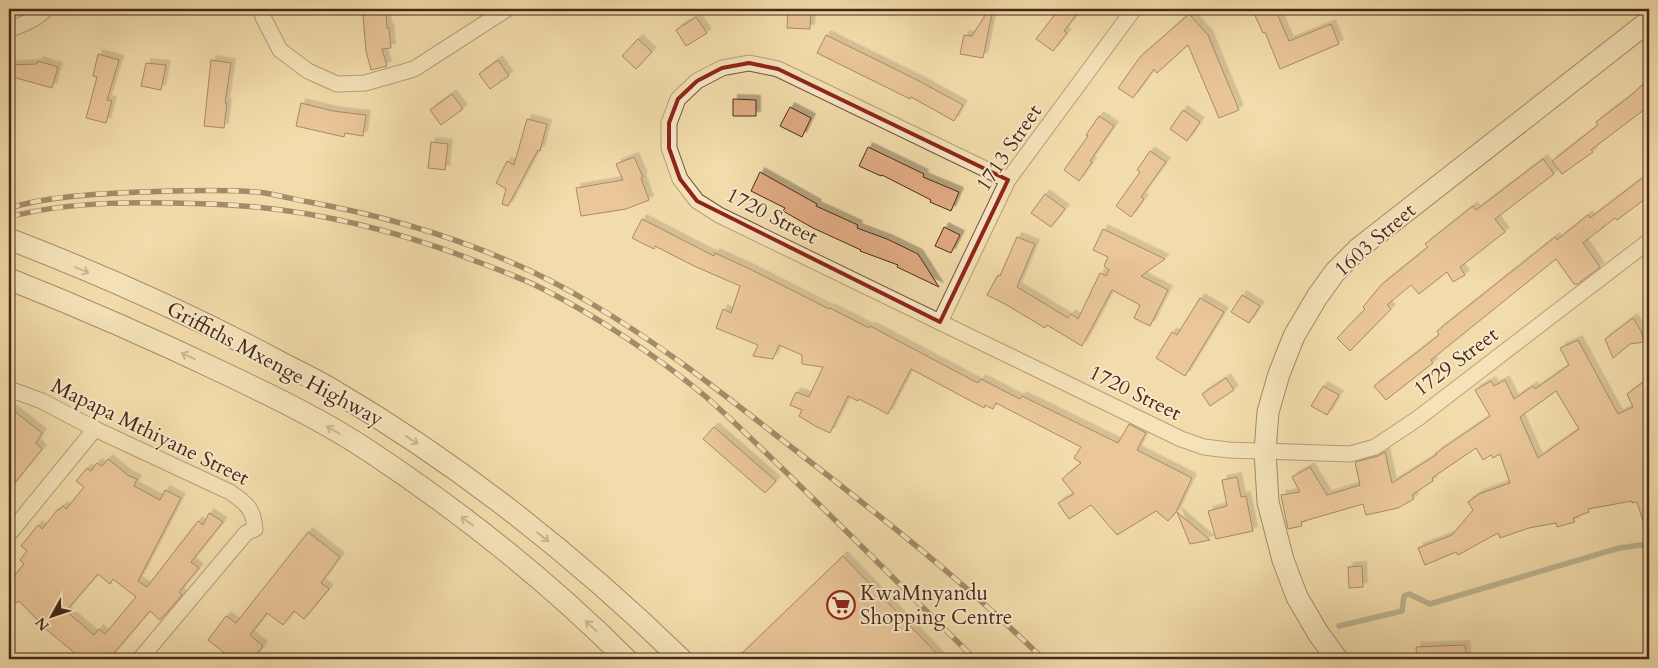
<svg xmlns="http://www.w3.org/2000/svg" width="1658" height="668" font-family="Cardo,serif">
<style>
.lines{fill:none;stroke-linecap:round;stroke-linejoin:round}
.stream{stroke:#798172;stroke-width:5.5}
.building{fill:#e1ab83;stroke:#46291a;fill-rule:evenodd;filter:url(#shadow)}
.street-casing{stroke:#71563e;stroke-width:17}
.secondary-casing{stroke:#46291a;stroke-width:23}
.street{stroke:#f7e8c8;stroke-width:15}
.secondary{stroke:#f7e8c8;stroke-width:21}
.rail-casing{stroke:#46291a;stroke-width:5.5}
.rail{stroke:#f7e8c8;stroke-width:4;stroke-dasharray:11;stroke-linecap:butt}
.oneway{stroke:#9e8871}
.marked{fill:none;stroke:#8f2418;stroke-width:4;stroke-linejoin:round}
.labels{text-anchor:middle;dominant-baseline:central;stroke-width:4;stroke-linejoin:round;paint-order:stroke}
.street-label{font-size:21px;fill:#46291a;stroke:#f7e8c8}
.poi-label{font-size:21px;fill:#46291a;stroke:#f7e8c8;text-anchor:start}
</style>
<defs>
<filter id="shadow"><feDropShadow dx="4.5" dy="-4.5" stdDeviation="0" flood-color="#0004"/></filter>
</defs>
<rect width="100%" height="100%" fill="#f3dcab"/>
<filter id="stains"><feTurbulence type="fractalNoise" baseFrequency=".004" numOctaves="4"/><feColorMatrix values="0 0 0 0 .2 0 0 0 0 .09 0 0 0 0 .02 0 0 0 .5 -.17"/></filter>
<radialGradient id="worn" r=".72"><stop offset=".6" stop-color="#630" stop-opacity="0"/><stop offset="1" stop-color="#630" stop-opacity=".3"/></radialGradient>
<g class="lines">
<polyline class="stream" points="1339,626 1402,611 1404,596 1409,594 1430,604 1619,548 1649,544"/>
</g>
<g class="building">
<polygon points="788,9 811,9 810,29 787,28"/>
<polygon points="989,9 993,9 983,58 960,54 964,35 972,36"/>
<polygon points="1059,9 1081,9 1064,31 1067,33 1053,51 1036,39"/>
<polygon points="1252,9 1275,9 1289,41 1331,24 1339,44 1280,69 1265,32 1263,33"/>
<polygon points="386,13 387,28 389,28 391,48 382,49 387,66 371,70 366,51 363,15"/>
<polygon points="1189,14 1208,35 1239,110 1219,118 1188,45 1157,73 1154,69 1133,98 1118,88 1140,57"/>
<polygon points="696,17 707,33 686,46 676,30"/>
<polygon points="826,35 919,81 963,105 954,121 911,97 910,99 817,53"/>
<polygon points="638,39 652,52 636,69 622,56"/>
<polygon points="98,54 119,60 107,100 112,101 106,123 86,118 97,77 93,76"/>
<polygon points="211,60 231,63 225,103 227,103 224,128 204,126"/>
<polygon points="498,60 509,76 490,89 479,74"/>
<polygon points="38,61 58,67 52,88 9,76 9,65 37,64"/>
<polygon points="146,63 166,65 161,90 141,86"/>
<polygon points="1649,79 1649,106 1591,150 1593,152 1562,174 1552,161 1598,125 1596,122 1629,97"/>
<polygon points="452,94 463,109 441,125 430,110"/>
<polygon points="733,99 756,100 756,116 733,116"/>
<polygon points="301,103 333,111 366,115 363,136 345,133 344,137 296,126"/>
<polygon points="790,107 811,118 802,137 780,126"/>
<polygon points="1183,110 1200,122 1187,141 1170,129"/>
<polygon points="1099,116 1114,126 1090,161 1092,162 1079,181 1064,170 1088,136 1086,135"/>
<polygon points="527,119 547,124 540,151 538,150 508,206 502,204 506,189 496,183 507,161 514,165"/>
<polygon points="431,142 448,144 445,170 428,168"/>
<polygon points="868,147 924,174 923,177 959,192 951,211 930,202 931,200 882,175 881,176 859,166"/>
<polygon points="1150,151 1166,162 1141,197 1144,199 1131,217 1116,206 1140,172 1137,170"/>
<polygon points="634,157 643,177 641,178 649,200 626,209 581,216 576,188 623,180 616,164"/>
<polygon points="1543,159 1554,174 1495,219 1505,232 1460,267 1465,275 1453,282 1447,272 1419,294 1411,285 1387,305 1391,309 1350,351 1337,338 1365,309 1363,307 1381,285 1428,247 1425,244 1473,206 1476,210"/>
<polygon points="760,172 817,204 816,206 858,225 857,228 887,239 918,254 939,287 897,267 898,265 860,251 861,250 813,228 783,211 785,208 751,191"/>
<polygon points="1649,173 1649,196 1617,220 1615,218 1583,243 1600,267 1578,284 1574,284 1556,259 1431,360 1433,363 1386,400 1374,386 1439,335 1437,331 1555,237 1557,240 1588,215 1590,218"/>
<polygon points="1045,194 1065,209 1051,227 1031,213"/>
<polygon points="642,219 714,256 715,253 752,270 829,309 830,308 869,328 870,326 978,383 981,379 1020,399 1022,396 1118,443 1129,424 1146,433 1137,450 1192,478 1176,512 1168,521 1156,511 1117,535 1091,505 1069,519 1058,503 1074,494 1062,479 1081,463 1074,458 1081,447 996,403 993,409 985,405 984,408 911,369 888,414 859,399 858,401 848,396 830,433 815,426 799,416 802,410 790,405 796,392 809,397 823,367 802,364 802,355 779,345 773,359 753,356 758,345 716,328 723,309 731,313 740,286 694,266 655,246 654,249 632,238"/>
<polygon points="944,227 960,235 951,253 935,246"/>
<polygon points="1103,229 1165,259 1141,276 1168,290 1150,326 1134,318 1140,305 1112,290 1082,346 1047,325 1045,328 1005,304 987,295 998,275 1000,276 1017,237 1035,244 1017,287 1068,318 1071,314 1078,319 1100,273 1106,276 1109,270 1104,266 1108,257 1093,250"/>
<polygon points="1242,295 1260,306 1249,323 1231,312"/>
<polygon points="1200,298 1224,312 1185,376 1156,358 1172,332 1177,335"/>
<polygon points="1633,318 1641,331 1644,342 1630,344 1613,358 1605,339"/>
<path d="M1578,340L1618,414L1633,407L1627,394L1649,378V530L1646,531L1637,502L1632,503V501L1588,509L1589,512L1573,518L1575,522L1557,527L1556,523L1529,528L1500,538L1498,533L1458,555L1456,552L1425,565L1418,548L1452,535L1473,510L1468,502L1479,494L1510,483L1500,454L1493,458L1491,455L1483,460L1476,448L1432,478L1433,481L1412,495L1414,499L1398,508L1366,515L1363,504L1301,522L1302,526L1288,529L1281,495L1300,492L1292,477L1310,467L1327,495L1360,485L1355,462L1378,456L1385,452L1392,483L1436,455V453L1490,416L1475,390L1491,381L1494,386L1505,380L1514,399L1533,386L1535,389L1569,365L1560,348ZM1556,391L1579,429L1538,458L1520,417Z"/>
<polygon points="1226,378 1234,390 1210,406 1202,394"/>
<polygon points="1323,386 1339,395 1327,415 1311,406"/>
<polygon points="9,407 42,433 36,443 42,449 9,490"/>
<polygon points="714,427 776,481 765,493 703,439"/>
<path d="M108,459L129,476L137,479L134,486L160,500L165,490L181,498L138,581L147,587L198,521L203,525L209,513L223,522L191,562L199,568L179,592L182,595L160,620L150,611L109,659H82L48,631L19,601L17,603L9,597V582L24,564L20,560L27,551L21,546L38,525L42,529L58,509L59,510L63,506L66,509L84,487L76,481L87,468L91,471L97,463L102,466ZM98,574L110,584L113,579L136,597L105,634L99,629L94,635L66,611Z"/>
<polygon points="1237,477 1241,497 1246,496 1253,531 1216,539 1208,511 1227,506 1222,480"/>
<polygon points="1177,512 1210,540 1190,544"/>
<polygon points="308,532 340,557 321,583 329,589 304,619 294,611 283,625 267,613 250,635 263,646 253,659 232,659 208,640 226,616 236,623"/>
<polygon points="843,556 942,659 736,659"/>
<polygon points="1362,566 1363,587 1349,588 1348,567"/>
<polygon points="1465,645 1467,659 1417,659 1416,647"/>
</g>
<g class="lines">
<defs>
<g id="street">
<polyline points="261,9 263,17 280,50 308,71 337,84 365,83 414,69 507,9"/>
<path d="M9,29C23,25 36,20 46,9"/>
<polyline points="1008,180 778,69 749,63 722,68 697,81 678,99 669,123 669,148 680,179 697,201 719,215 1181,439 1204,447 1229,450 1350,454 1375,447 1417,419 1649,241"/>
<polyline points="940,322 1008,180 1134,9"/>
<path d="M9,389L42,401L95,429L230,492C247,504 253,508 255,529L246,533L140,659"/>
<polyline points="9,534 95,429"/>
</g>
<g id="secondary">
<path d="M9,239C100,274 190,314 276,360C296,371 317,380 336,392C462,466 577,558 681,659"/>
<path d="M9,279C82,308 155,340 226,374C274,397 324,421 369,451C461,512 548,581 626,659"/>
<polyline points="1337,659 1318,633 1297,597 1283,560 1268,502 1265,451 1268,412 1279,374 1294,336 1317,297 1335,272 1359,248 1649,21"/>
</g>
</defs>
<use href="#street" class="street-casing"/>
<use href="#secondary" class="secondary-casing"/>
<use href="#street" class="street"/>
<use href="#secondary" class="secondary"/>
<defs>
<g id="rail">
<path d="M9,208C49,196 96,194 138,192C177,191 217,189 257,192C274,194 292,199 309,202C407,220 506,252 592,304C669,349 738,406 808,460C889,523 970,587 1043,659"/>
<path d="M9,217C74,200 144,202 210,204C301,207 389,228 473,260C496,269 519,277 541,288C595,315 658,357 705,396C736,423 765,452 795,481C856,540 915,600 975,659"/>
</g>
</defs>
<use href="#rail" class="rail-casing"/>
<use href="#rail" class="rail"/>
</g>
<defs><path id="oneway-shaft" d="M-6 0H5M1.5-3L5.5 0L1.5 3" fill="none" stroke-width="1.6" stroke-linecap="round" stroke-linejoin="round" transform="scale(1.25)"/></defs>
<g class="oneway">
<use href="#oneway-shaft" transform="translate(82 270) rotate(23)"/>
<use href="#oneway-shaft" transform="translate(188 356) rotate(-156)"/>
<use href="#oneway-shaft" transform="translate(333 430) rotate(-150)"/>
<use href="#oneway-shaft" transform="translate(412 440) rotate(33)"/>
<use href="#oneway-shaft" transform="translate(467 521) rotate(-144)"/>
<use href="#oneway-shaft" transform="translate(543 537) rotate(38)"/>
<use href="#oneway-shaft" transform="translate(591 626) rotate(-137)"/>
</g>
<path d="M0 0H1658V668H0ZM749,63L778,69L1008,180L940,322L697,201L680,179L669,148V123L678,99L697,81L722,68Z" fill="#f3dcab" fill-opacity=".55" fill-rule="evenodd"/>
<path class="marked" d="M749,63L778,69L1008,180L940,322L697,201L680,179L669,148V123L678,99L697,81L722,68Z"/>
<defs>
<symbol id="supermarket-ring" viewBox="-11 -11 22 22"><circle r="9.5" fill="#f7e8c8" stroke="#8f2418" stroke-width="1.5"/><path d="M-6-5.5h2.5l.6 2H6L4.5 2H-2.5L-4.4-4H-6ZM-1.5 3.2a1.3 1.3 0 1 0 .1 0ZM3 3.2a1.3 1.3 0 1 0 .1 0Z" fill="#8f2418"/></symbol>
</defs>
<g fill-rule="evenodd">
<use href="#supermarket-ring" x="825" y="589" width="32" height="32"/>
</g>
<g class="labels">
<g class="street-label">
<text transform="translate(1009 148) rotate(-56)">1713 Street</text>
<text transform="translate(772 216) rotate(27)">1720 Street</text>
<text transform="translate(1375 240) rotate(-41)">1603 Street</text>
<text transform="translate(1456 362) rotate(-37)">1729 Street</text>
<text transform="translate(275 364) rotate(28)">Griffiths Mxenge Highway</text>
<text transform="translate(1135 393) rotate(26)">1720 Street</text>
<text transform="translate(150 432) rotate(26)">Mapapa Mthiyane Street</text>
</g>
<g class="poi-label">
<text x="860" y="593">KwaMnyandu<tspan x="860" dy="24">Shopping Centre</tspan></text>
</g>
</g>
<rect width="1658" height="668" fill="none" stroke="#f3dcab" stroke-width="30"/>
<rect x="10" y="10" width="1638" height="648" fill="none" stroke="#46291a" stroke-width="2.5"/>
<rect x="15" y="15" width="1628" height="638" fill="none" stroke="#46291a"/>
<g transform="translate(52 616) rotate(230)" stroke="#f7e8c8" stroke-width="4" paint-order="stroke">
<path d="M0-4L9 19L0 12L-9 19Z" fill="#46291a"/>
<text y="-8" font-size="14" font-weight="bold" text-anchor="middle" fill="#46291a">N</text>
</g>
<rect width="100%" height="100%" filter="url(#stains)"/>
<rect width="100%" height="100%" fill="url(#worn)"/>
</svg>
